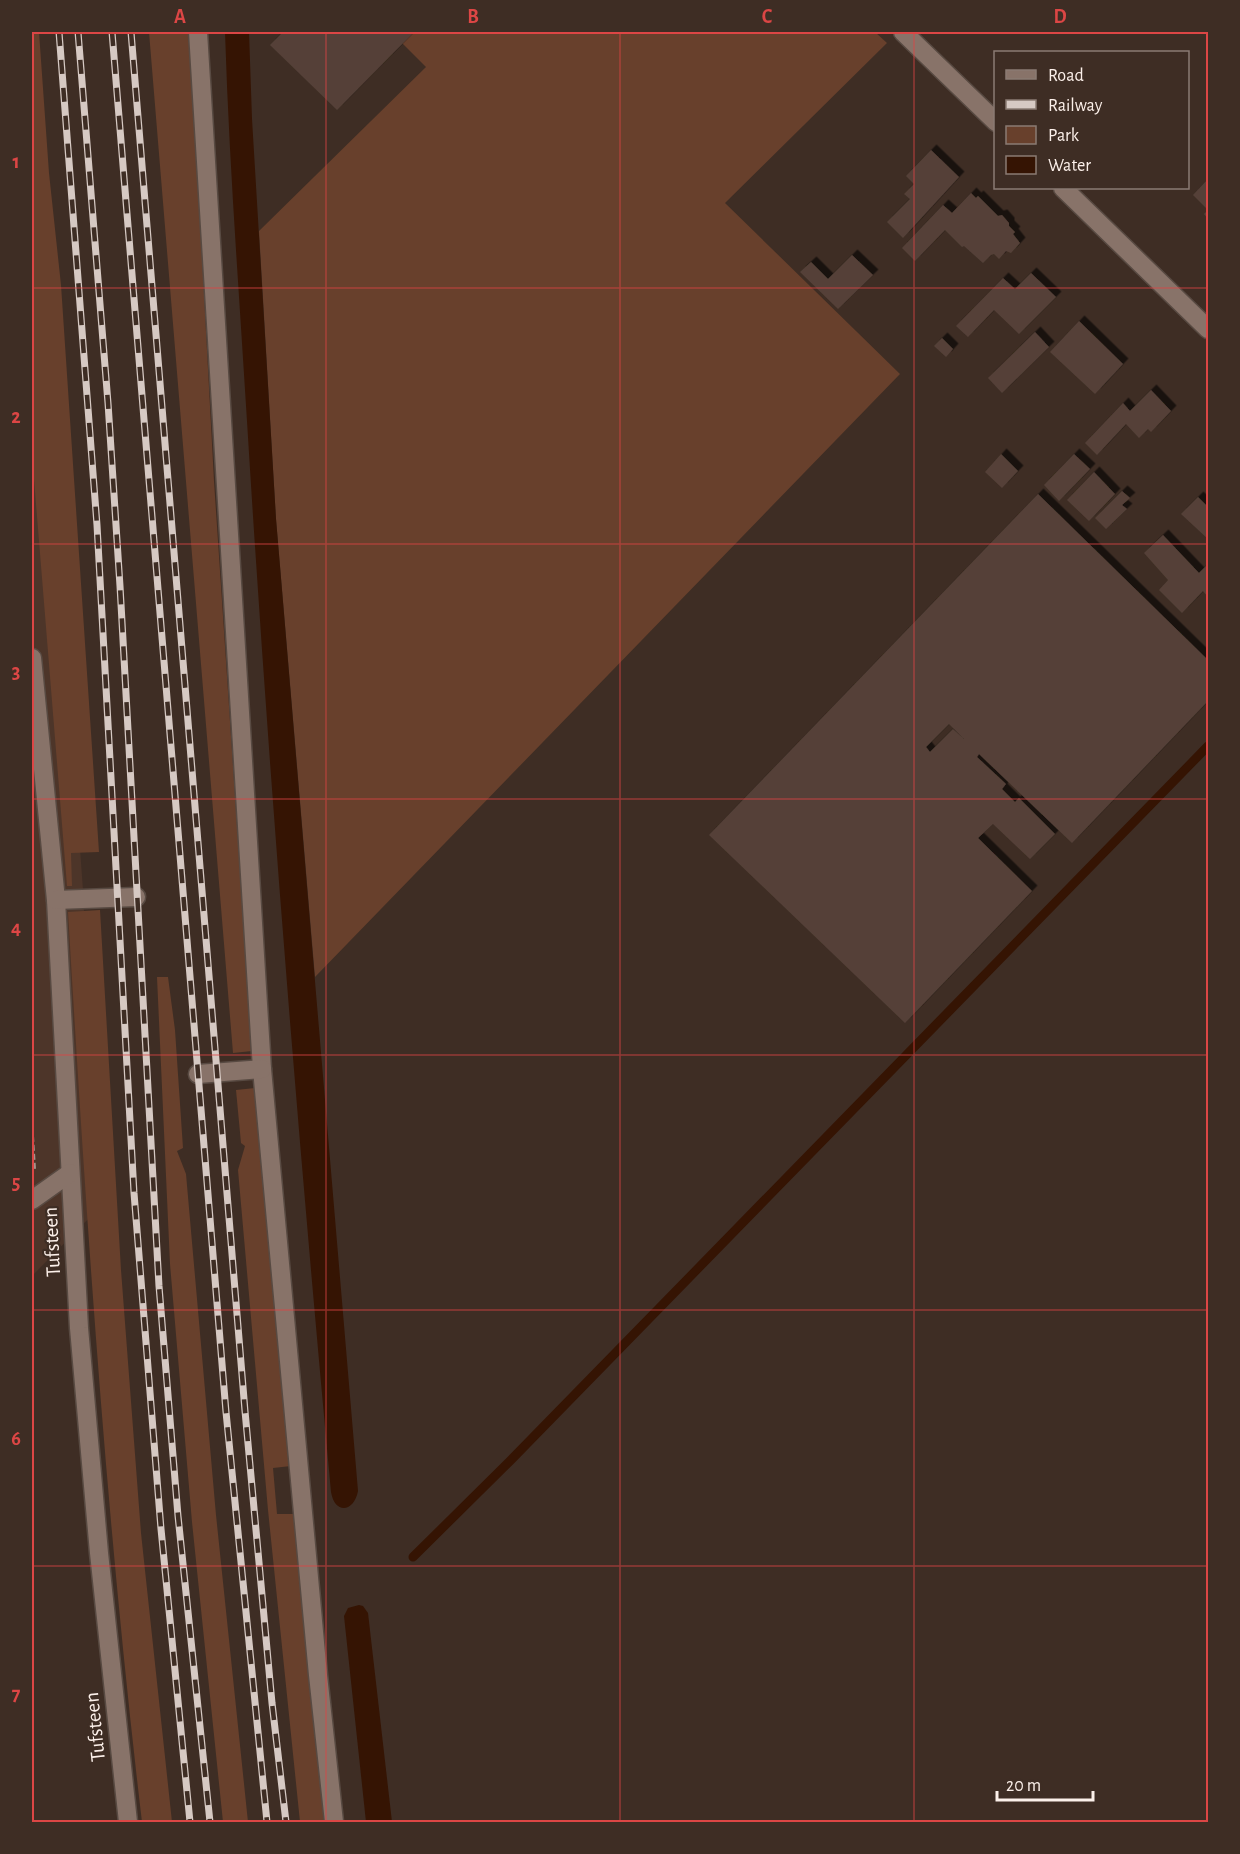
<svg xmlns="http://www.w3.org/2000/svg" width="1240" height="1854" font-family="'Alegreya Sans',sans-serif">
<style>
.built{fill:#4d3529}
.green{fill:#68402c}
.water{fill:#351403}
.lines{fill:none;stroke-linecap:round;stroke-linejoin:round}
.stream{stroke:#351403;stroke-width:9}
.building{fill:#544138;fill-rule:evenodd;filter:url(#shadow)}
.lane-casing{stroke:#584a42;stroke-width:21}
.street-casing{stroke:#584a42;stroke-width:21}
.path{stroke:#a2948c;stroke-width:4;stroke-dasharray:6 3;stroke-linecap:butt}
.lane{stroke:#887369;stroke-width:18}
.street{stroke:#887369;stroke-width:18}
.rail-casing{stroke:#d6c9c3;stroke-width:7}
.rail{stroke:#3e2d24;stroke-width:4.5;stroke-dasharray:14;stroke-linecap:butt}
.grid{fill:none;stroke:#dc4645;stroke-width:1.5;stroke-opacity:0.55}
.labels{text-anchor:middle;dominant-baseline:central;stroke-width:4.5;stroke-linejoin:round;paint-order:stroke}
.street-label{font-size:21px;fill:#fcf0ea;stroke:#3e2d24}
.neatline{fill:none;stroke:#dc4645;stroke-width:2}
.grid-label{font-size:20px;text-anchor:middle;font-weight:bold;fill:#dc4645}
</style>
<defs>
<filter id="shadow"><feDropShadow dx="5.5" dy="-5.5" stdDeviation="0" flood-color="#0009"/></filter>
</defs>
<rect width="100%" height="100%" fill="#3e2d24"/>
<polygon class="built" points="32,97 45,359 83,890 98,1209 32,1276"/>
<g class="green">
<polygon points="32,32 39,32 49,173 61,285 99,852 71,853 72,886 67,886 33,467"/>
<polygon points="149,32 190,32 214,481 252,1051 233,1053"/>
<polygon points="412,32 875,32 887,43 725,203 900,374 315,977 276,519 259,231 426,67 401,42"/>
<path d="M100,910L121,1270L141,1533L172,1822H142C106,1520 86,1216 68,912Z"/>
<polygon points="157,977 168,977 175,1030 183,1148 177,1151 186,1174 216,1515 248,1822 223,1822 192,1522 170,1264"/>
<polygon points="255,1088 291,1466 273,1468 277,1514 296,1514 326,1822 300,1822 268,1510 238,1170 245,1146 241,1143 236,1090"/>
</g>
<g class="water">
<path d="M225,32H249L252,119L276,519L358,1491C354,1512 335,1515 331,1492C298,1136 269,779 247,421C239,291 229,161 225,32Z"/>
<polygon points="359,1605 363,1606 368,1613 392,1822 366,1822 344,1616 348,1608"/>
</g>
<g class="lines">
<polyline class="stream" points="413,1557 510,1461 1208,746"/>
</g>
<g class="building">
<polygon points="283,32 414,32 337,110 270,45"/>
<polygon points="931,150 959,177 903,238 887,222 910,199 904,194 914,184 906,176"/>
<polygon points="1208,179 1208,219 1204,214 1208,210 1193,195"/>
<polygon points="971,193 976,198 978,196 998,216 1002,215 1009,223 1009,226 1015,232 1013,234 1020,243 1011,253 1006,251 999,259 994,254 991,255 983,263 964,246 962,247 945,230 915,261 902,248 943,205 952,213"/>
<polygon points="852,255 873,275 838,309 800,272 811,262 828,279"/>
<polygon points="1031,273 1056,297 1019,334 994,310 968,337 956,326 1003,278 1015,289"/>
<polygon points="1079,321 1123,364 1095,394 1050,352"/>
<polygon points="1035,332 1049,347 1002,393 988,378"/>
<polygon points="942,338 953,349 946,357 934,346"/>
<polygon points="1151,390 1171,411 1151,432 1148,429 1139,438 1126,424 1097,455 1085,443 1123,403 1130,411"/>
<polygon points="1001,454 1018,471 1002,488 985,472"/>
<polygon points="1074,454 1090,469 1059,501 1044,485"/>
<polygon points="1094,472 1115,494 1089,521 1067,500"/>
<polygon points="1122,491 1130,498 1122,505 1127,509 1106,529 1095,518"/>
<path d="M1038,494L1208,660V701L1072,843L979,754L977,757L1006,784L1002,789L1015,802L1019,798L1055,834L1030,859L993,824L978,838L1032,891L905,1023L709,835ZM949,724L964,739L953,729L930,752L926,747Z"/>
<polygon points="1198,497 1208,507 1208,539 1181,514"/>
<polygon points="1163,535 1199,573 1207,565 1208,566 1208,597 1203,591 1182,613 1159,590 1168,580 1144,553"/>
</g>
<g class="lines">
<defs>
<g id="lane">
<polyline points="198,32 262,1069 318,1675 334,1822"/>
<polyline points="32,658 56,900 79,1328 99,1553 128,1822"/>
<polyline points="56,900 136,897"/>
<polyline points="198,1074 262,1069"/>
<polyline points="32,1200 70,1173"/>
</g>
<g id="street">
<polyline points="903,32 996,122"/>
<polyline points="1063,188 1208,329"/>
</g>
</defs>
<use href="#lane" class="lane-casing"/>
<use href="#street" class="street-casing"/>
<polyline class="path" points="32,1136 34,1169"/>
<use href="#lane" class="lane"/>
<use href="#street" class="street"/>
<defs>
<g id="rail">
<polyline points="59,32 97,525 134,1193 161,1529 190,1822"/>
<polyline points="78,32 108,403 120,586 159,1286 178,1516 210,1822"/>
<polyline points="112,32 226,1412 267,1822"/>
<polyline points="131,32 245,1411 272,1703 286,1822"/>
</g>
</defs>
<use href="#rail" class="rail-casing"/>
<use href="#rail" class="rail"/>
</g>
<path class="grid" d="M326,32V1822M620,32V1822M914,32V1822M32,288H1208M32,544H1208M32,799H1208M32,1055H1208M32,1310H1208M32,1566H1208"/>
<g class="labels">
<g class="street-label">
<text transform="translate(52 1242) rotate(-93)">Tufsteen</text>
<text transform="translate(95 1727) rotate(-96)">Tufsteen</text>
</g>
</g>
<rect width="1240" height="1854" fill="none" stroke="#3e2d24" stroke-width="66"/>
<rect x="994" y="51" width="195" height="138" fill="#3e2d24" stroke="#8a7b73" stroke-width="1.5"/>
<rect x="1006" y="70" width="30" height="9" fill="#887369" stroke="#8a7b73" stroke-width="1.5"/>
<text x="1048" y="81" font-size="18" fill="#fcf0ea">Road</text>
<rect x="1006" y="100" width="30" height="9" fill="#d6c9c3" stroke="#8a7b73" stroke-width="1.5"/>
<text x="1048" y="111" font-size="18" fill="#fcf0ea">Railway</text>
<rect x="1006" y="126" width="30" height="18" fill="#68402c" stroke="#8a7b73" stroke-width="1.5"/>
<text x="1048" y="141" font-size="18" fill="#fcf0ea">Park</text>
<rect x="1006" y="156" width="30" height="18" fill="#351403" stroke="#8a7b73" stroke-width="1.5"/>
<text x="1048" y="171" font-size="18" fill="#fcf0ea">Water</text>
<path d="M997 1791v9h96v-9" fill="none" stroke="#fcf0ea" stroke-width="3"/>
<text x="1006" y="1791" font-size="18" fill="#fcf0ea" stroke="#3e2d24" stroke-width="4.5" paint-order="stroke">20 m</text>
<rect x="33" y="33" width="1174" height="1788" class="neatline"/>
<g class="grid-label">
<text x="180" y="23">A</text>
<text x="473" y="23">B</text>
<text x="767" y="23">C</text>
<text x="1060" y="23">D</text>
<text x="16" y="168">1</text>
<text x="16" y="423">2</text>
<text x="16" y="678">3</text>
<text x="16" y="934">4</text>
<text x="16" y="1189">5</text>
<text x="16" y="1445">6</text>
<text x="16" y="1700">7</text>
</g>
</svg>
